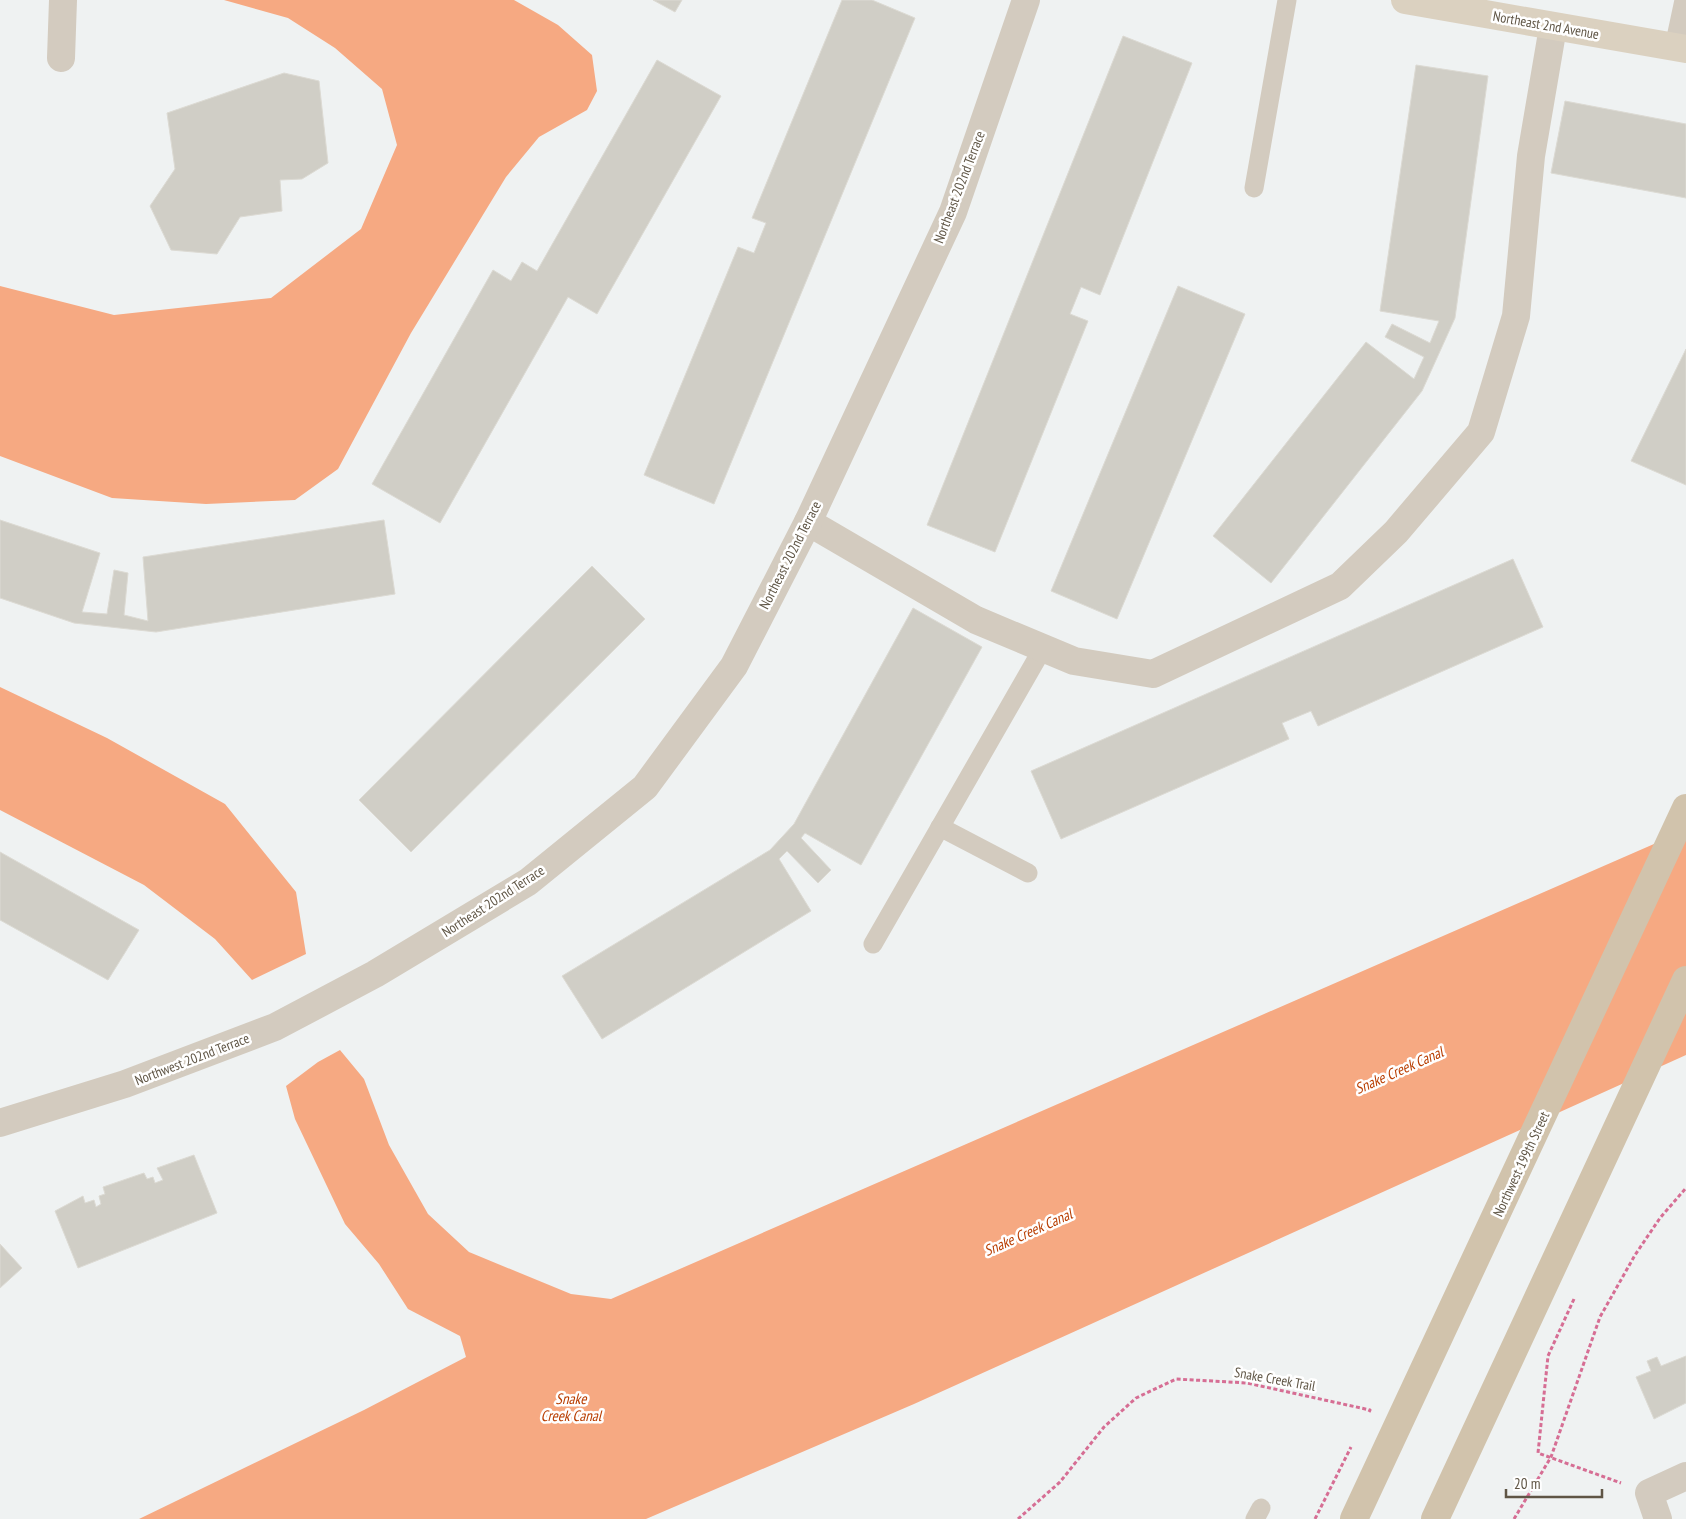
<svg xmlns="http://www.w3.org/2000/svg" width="1686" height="1519" font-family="'PT Sans Narrow',sans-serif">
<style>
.water{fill:#f6a982}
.building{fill:#d0cec6;stroke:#dcdad3}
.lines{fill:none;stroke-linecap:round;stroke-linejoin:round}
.path{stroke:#d66e94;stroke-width:3;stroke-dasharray:4 2.5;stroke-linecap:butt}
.lane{stroke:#d3cbbf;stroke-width:19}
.street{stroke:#d3cbbf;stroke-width:28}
.secondary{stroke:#dbd1c0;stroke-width:28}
.primary{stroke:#d1c3ac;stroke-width:28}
.labels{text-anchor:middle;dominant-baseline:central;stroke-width:5;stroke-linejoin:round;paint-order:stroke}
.street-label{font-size:14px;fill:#5f5545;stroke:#fff}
.water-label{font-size:15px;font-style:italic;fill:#b83d00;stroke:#fff}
</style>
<rect width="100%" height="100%" fill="#eff2f2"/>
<g class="water">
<polygon points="224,0 514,0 558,25 592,55 597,91 587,110 539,137 506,177 411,333 338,469 295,500 206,504 112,498 0,456 0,286 114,315 271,298 361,229 397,145 382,89 335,48 288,18"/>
<polygon points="0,687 107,738 225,804 296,892 306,954 252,980 215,939 144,885 0,810"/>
<polygon points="1686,830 1686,1055 914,1404 646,1519 139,1519 364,1410 466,1357 460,1336 408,1309 379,1264 345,1224 295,1119 286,1086 318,1062 340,1050 364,1079 389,1145 428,1214 469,1252 571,1294 611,1299"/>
</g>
<g class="building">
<polygon points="653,0 682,0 675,12"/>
<polygon points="842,0 872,0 915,18 714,504 644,475 738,247 754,253 766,223 752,218"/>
<polygon points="1123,36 1192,63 1100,295 1081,287 1070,314 1088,321 995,552 927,525"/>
<polygon points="657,60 721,96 597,314 568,297 440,523 372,484 493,270 511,281 522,262 537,271"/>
<polygon points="1416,65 1488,76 1455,318 1422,391 1271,583 1213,536 1366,342 1414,379 1424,357 1385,337 1392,324 1430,343 1439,321 1380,311"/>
<polygon points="284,73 319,81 328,163 302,179 280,180 282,211 240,217 217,254 171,250 150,206 175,169 167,113"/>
<polygon points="1565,101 1686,124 1686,198 1551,173"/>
<polygon points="1178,286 1245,314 1117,619 1051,591"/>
<polygon points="1686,349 1686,485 1631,461"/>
<polygon points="0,520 100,553 82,612 107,614 114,570 128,573 124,615 148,621 143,557 384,520 395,594 156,632 74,623 0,598"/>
<polygon points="1513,559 1543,627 1318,726 1311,711 1282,723 1289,739 1061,839 1031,771"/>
<polygon points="592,566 645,619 411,852 359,800"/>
<polygon points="913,608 982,647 861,865 805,833 801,838 831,870 818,883 787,851 779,859 811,911 602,1039 562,976 770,850 794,824"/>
<polygon points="0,852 139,930 108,980 0,920"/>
<polygon points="194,1155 217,1213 78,1268 55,1211 83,1196 85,1203 94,1200 96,1207 101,1204 99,1196 105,1194 103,1187 144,1173 147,1179 153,1177 155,1183 163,1180 157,1168"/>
<polygon points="0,1244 22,1268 0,1288"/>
<polygon points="1686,1356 1686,1403 1654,1419 1636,1377 1651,1371 1647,1361 1657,1357 1661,1366"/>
</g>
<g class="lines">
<g class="path">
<polyline points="1574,1299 1548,1356 1538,1453 1621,1483"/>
<polyline points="1018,1519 1060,1482 1104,1427 1136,1398 1176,1379 1247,1383 1370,1410 1369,1412"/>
<polyline points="1315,1519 1351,1447"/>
<polyline points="1514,1519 1551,1457 1600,1317 1635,1255 1660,1218 1686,1188"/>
</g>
<g class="lane">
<polyline points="1674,47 1684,0"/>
<polyline points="1254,188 1287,0"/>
<polyline points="940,827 1028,873"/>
<polyline points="873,944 1043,648"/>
<polyline points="1255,1519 1261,1508"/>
</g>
<g class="street">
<polyline points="61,58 63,0"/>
<polyline points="808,522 976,620 1074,661 1153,674 1340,586 1396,532 1481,432 1516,316 1531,156 1553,27"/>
<polyline points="0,1123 125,1084 275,1027 375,974 528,882 645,787 734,666 808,522 953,212 1026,0"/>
<polyline points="1658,1519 1649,1493 1686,1476"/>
</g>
<polyline class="secondary" points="1405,0 1686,49"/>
<g class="primary">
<polyline points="1354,1519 1686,808"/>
<polyline points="1435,1519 1686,980"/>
</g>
</g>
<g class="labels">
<g class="street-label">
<text transform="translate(1546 25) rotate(10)">Northeast 2nd Avenue</text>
<text transform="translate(959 187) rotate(-69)">Northeast 202nd Terrace</text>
<text transform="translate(790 555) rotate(-63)">Northeast 202nd Terrace</text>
<text transform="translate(493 901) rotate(-33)">Northeast 202nd Terrace</text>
<text transform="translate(192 1059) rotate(-21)">Northwest 202nd Terrace</text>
<text transform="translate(1521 1164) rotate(-65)">Northwest 199th Street</text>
<text transform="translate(1275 1379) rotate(10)">Snake Creek Trail</text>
</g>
<g class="water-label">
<text transform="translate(1399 1070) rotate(-24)">Snake Creek Canal</text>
<text transform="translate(1028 1232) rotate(-24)">Snake Creek Canal</text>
<text x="571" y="1398">Snake<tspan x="571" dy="17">Creek Canal</tspan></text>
</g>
</g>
<path d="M1506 1489v8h96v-8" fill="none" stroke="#5f5545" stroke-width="2.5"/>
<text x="1514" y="1489" font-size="15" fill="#5f5545" stroke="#ffffff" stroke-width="4" paint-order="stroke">20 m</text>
</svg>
